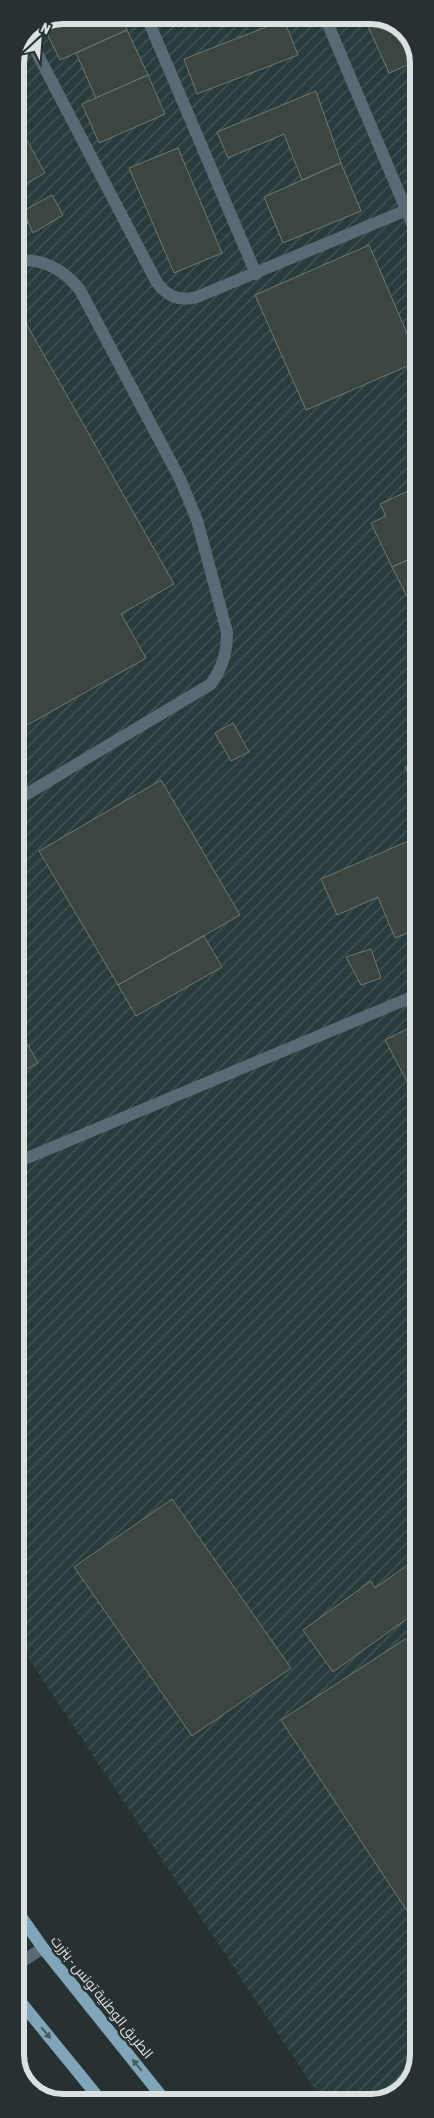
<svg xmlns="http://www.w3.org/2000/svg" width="434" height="2118" font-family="'Asap Condensed',Cairo,sans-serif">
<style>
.industrial{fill:url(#industrial-furrows)}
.building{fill:#3c4540;stroke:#707974}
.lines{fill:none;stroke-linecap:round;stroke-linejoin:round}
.lane{stroke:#596a74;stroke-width:12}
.primary{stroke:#80a4b8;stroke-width:12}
.oneway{fill:#475961}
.labels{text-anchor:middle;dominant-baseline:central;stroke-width:5;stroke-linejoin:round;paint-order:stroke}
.street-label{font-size:14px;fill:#dbe1e1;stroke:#283132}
.rim{fill:none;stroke:#dbe1e1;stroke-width:6}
</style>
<defs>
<pattern id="industrial-furrows" width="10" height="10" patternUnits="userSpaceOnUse" patternTransform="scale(1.25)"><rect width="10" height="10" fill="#293b3c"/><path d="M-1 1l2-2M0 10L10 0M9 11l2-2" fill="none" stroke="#475758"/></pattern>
</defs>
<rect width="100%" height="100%" fill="#283132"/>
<polygon class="industrial" points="62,15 378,15 405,29 419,56 419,2056 407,2087 378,2103 324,2103 15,1638 15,62 29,29"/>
<g class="building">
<polygon points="62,15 122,15 127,30 60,60 42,23"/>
<polygon points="384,19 405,29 419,56 419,60 389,73 368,26"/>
<polygon points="284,20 298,55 197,94 184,59"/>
<polygon points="127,30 148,75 96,98 76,53"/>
<polygon points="148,75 165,114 99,143 82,104"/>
<polygon points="316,91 341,163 302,180 284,134 228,158 217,132"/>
<polygon points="24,135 45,173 15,190 15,140"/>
<polygon points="178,148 222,253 174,273 129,168"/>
<polygon points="341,163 361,211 283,243 264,197"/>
<polygon points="15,195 28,223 15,229"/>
<polygon points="52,195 63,215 33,233 23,211"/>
<polygon points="369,245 419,361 306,410 255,295"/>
<polygon points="15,304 174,584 121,614 146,658 15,732"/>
<polygon points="419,486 419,555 392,567 371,523 386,516 380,504"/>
<polygon points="419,555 419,620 392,567"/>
<polygon points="233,723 249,752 231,761 215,733"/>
<polygon points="419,761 419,799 405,767"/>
<polygon points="161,780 240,915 118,985 39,851"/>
<polygon points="413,839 419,852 419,928 395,938 378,897 337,915 321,879"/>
<polygon points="204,936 222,967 136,1016 118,985"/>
<polygon points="371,949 381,978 361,985 346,957"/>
<polygon points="15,1022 38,1063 15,1075"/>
<polygon points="411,1027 419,1030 419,1104 385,1040"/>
<polygon points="172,1499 291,1668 192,1736 74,1567"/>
<polygon points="419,1557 419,1610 333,1672 303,1630 371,1581 375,1588"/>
<polygon points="419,1630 419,1929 281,1720"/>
</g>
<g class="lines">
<g class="lane">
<polyline points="146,15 256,274"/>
<polyline points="324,15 419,240"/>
<path d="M27,34L156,281C166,296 179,302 197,297L419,205"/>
<path d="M15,261C42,257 64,270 80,290L180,479L197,520L227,632C227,653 223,666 211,684L15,801"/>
<polyline points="15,1163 419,994"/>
<polyline points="15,1966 43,1948"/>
</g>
<g class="primary">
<polyline points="15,1908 43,1948 167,2103"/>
<polyline points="15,1995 103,2103"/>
</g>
</g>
<defs><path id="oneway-solid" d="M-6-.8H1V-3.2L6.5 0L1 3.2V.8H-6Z" transform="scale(1.25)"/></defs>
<g class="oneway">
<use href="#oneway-solid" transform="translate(46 2033) rotate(51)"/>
<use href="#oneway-solid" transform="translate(137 2065) rotate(-129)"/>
</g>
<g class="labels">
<g class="street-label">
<text transform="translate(102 1997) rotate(51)">الطريق الوطنية تونس - بنزرت</text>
</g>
</g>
<path d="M0 0H434V2118H0ZM63 24H371A39 39 0 0 1 410 63V2055A39 39 0 0 1 371 2094H63A39 39 0 0 1 24 2055V63A39 39 0 0 1 63 24Z" fill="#283132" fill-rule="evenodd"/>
<path class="rim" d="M63 24H371A39 39 0 0 1 410 63V2055A39 39 0 0 1 371 2094H63A39 39 0 0 1 24 2055V63A39 39 0 0 1 63 24Z"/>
<g transform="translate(40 40) rotate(26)" stroke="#283132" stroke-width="4" paint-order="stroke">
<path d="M0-4L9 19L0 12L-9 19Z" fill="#dbe1e1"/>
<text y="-8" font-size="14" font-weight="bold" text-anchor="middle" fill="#dbe1e1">N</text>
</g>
</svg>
